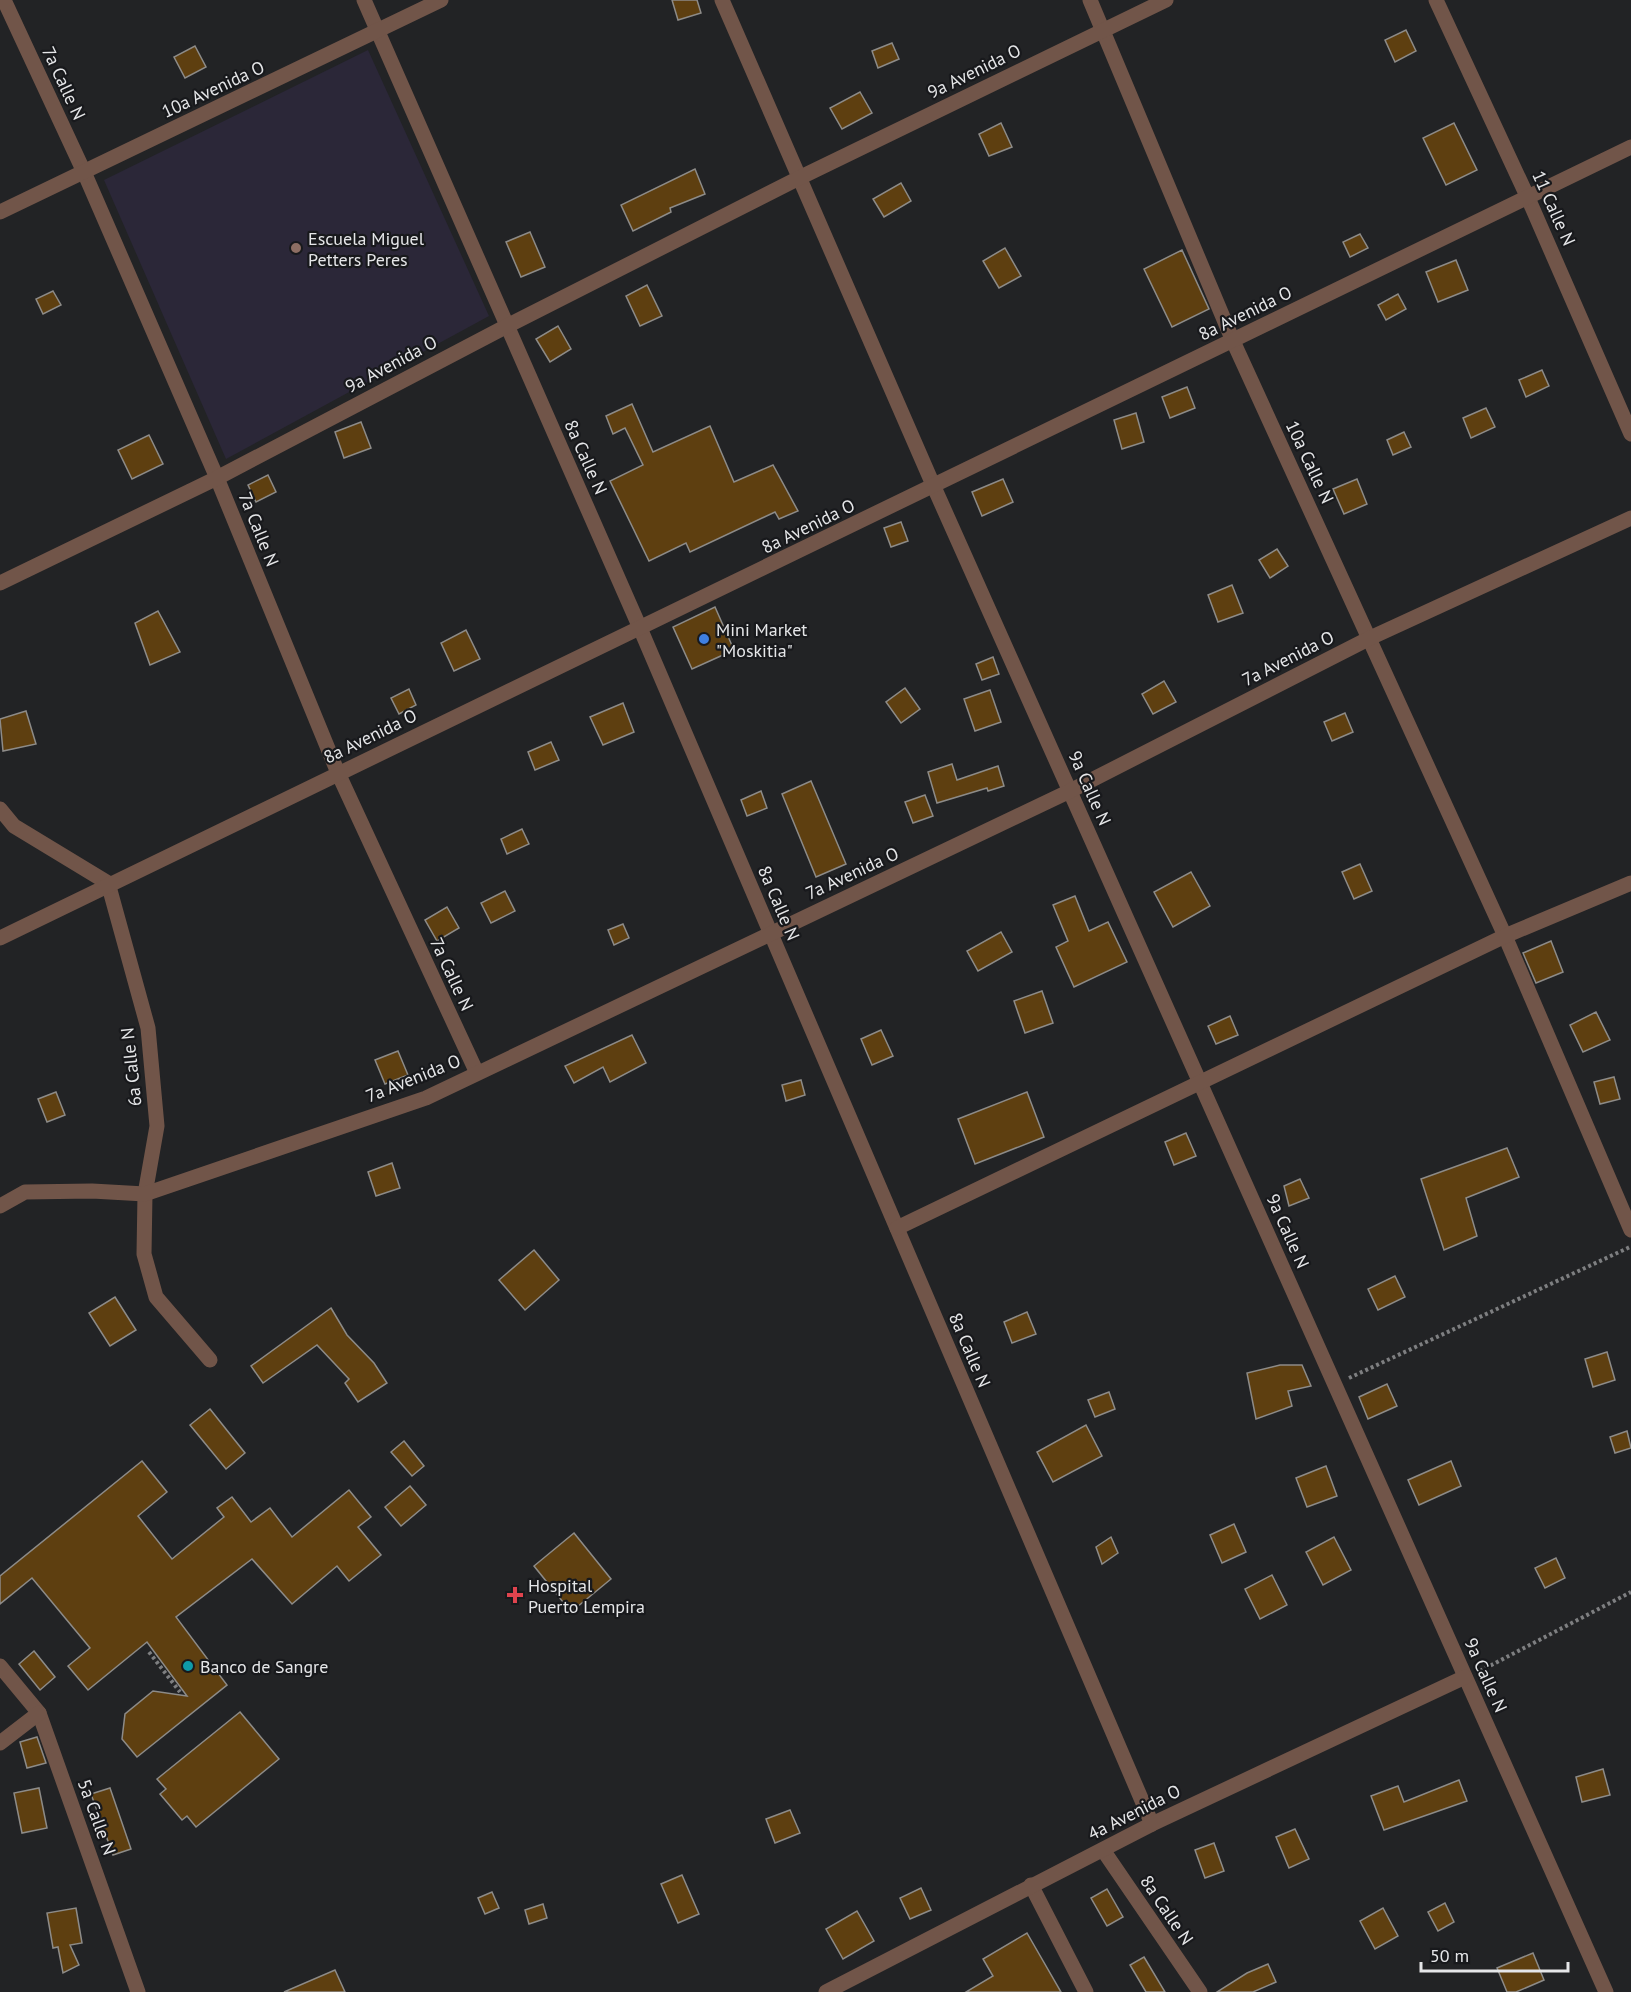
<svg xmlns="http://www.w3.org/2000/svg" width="1631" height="1992" font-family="'PT Sans',sans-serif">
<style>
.education{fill:#2b2738}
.building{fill:#5e3f10;stroke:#8d8b88;stroke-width:1.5}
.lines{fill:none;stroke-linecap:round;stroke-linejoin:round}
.path{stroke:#7e7f81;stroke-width:4;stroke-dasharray:3 3;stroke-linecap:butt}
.minor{stroke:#715549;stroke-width:15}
.education-dot{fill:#8d6e63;stroke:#18191c;stroke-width:2}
.shop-dot{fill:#3f7fe0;stroke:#18191c;stroke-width:2}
.health-dot{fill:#e0444e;stroke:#18191c;stroke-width:2}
.culture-dot{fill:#0f9aa8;stroke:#18191c;stroke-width:2}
.labels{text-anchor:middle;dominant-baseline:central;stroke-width:4.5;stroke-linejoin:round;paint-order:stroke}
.street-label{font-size:18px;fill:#e5e6e8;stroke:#18191c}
.poi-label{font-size:18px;fill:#e5e6e8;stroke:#18191c;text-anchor:start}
</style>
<rect width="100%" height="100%" fill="#222325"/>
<polygon class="education" points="368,50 489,316 226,459 104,180"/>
<g class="building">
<polygon points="672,0 697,0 701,13 678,20"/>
<polygon points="1406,30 1416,51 1395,62 1385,40"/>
<polygon points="892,43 899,59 878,68 872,51"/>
<polygon points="195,46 206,67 185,78 174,57"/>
<polygon points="860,92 872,113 842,129 830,108"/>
<polygon points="1001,123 1012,147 989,156 979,134"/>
<polygon points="1454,123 1477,170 1446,185 1423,138"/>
<polygon points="695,169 705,194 670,208 671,212 633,231 621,205"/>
<polygon points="901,183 911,201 884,217 873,199"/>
<polygon points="530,232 545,267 521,277 506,242"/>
<polygon points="1360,234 1368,248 1350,257 1343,242"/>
<polygon points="1005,248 1021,276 999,288 983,261"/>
<polygon points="1182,250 1209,309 1172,327 1144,269"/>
<polygon points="1456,260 1468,290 1438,302 1426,272"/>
<polygon points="647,285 662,316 640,326 626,296"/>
<polygon points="53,291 61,305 43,314 36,299"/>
<polygon points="1398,294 1406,309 1386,320 1378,305"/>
<polygon points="558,326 571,349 550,362 536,339"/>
<polygon points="1542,370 1549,386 1526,397 1519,380"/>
<polygon points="1187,387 1195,408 1170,418 1162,397"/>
<polygon points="632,404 653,452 710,426 734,482 773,465 798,511 779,519 775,512 690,552 686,543 649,561 610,481 643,465 625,428 613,434 606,416"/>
<polygon points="1486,408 1495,427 1471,438 1463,418"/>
<polygon points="1136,413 1144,442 1122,449 1114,420"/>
<polygon points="361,422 371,448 344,458 335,432"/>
<polygon points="1404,432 1411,447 1393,455 1387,440"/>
<polygon points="149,435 163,464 132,479 118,450"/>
<polygon points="268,475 276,492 256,502 248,485"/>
<polygon points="1003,479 1013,502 982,516 972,492"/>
<polygon points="1357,479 1367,504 1344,514 1333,489"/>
<polygon points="901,522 908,541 891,547 884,528"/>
<polygon points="1277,549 1288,566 1270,578 1259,560"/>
<polygon points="1232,585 1243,613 1218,622 1208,595"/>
<polygon points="715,607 734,650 692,669 673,627"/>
<polygon points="158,611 180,652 150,665 135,623"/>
<polygon points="466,630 480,659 454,671 441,643"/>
<polygon points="993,657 999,674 982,680 976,664"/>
<polygon points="1164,681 1176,702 1153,714 1142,694"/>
<polygon points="905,688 920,709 901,723 886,702"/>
<polygon points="409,689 416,705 399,714 391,698"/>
<polygon points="990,690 1001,722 975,731 964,699"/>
<polygon points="623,703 634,732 603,745 590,717"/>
<polygon points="26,711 36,744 3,751 0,719"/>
<polygon points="1345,713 1353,732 1332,741 1324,722"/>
<polygon points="551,742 559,760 535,770 528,752"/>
<polygon points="952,764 957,780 998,766 1004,786 988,791 987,788 937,803 928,772"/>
<polygon points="811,781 846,864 816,877 782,794"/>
<polygon points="761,791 767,808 747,816 741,800"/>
<polygon points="925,795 933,816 913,823 905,802"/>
<polygon points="522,829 529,844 507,854 501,839"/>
<polygon points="1360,864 1372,891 1354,899 1342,872"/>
<polygon points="1191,872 1210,906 1173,927 1154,892"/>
<polygon points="505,891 515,911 491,923 481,903"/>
<polygon points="1075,896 1089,931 1108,922 1127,962 1074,987 1056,947 1068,941 1053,905"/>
<polygon points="447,907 459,928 437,941 425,920"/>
<polygon points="623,924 629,938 614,945 608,930"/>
<polygon points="1001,932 1012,952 978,971 967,951"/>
<polygon points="1551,941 1563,972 1536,983 1523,953"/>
<polygon points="1042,991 1053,1023 1025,1033 1014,1001"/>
<polygon points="1596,1012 1610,1040 1583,1052 1570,1025"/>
<polygon points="1230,1016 1238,1035 1216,1044 1208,1026"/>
<polygon points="881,1030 893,1056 872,1065 861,1039"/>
<polygon points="632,1035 646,1063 610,1082 603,1067 574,1083 565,1066"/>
<polygon points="398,1051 408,1075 385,1084 375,1060"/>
<polygon points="1614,1077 1620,1099 1600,1104 1594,1082"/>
<polygon points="801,1080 805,1095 786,1101 782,1085"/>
<polygon points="56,1092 65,1115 47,1122 38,1099"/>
<polygon points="1027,1092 1044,1137 975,1164 958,1119"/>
<polygon points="1186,1133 1196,1156 1174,1165 1165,1142"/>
<polygon points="1507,1148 1519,1177 1466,1198 1477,1236 1444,1250 1421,1179"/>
<polygon points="392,1163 400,1188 376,1196 368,1172"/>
<polygon points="1300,1179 1309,1198 1289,1206 1284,1186"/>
<polygon points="534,1250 559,1280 525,1310 499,1280"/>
<polygon points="1395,1276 1405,1297 1378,1310 1368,1289"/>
<polygon points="115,1297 136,1330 110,1346 89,1313"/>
<polygon points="331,1308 347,1335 374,1363 387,1383 358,1402 345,1383 349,1379 317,1345 263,1383 251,1366"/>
<polygon points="1027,1312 1036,1334 1012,1343 1004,1322"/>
<polygon points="1607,1352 1615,1380 1593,1387 1585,1359"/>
<polygon points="1280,1365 1302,1365 1311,1386 1288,1391 1292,1406 1256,1419 1247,1373"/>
<polygon points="1387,1384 1397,1406 1368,1419 1359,1397"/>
<polygon points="1109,1392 1115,1409 1095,1417 1088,1400"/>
<polygon points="210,1409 245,1453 226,1469 190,1425"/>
<polygon points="1086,1425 1102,1456 1053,1482 1037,1452"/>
<polygon points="1627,1431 1631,1448 1615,1453 1610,1437"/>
<polygon points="404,1441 424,1466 412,1476 391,1452"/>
<polygon points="142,1461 167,1492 138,1516 172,1559 224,1517 217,1508 232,1497 251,1522 270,1508 292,1537 349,1490 371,1517 358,1527 381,1555 349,1581 337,1566 292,1604 252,1559 176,1617 227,1685 137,1757 122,1739 125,1714 153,1691 187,1696 147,1642 88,1690 68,1666 90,1648 32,1578 0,1604 0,1576"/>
<polygon points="1451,1461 1461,1486 1419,1505 1408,1480"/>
<polygon points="1326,1466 1337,1496 1307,1507 1296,1478"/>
<polygon points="410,1486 426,1505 401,1526 385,1507"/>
<polygon points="1234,1524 1246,1552 1222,1563 1210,1535"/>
<polygon points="574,1533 611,1579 571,1612 534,1566"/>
<polygon points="1111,1537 1118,1553 1102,1564 1096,1547"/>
<polygon points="1334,1537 1351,1570 1323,1585 1306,1552"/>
<polygon points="1556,1558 1565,1578 1545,1588 1535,1568"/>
<polygon points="1272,1575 1287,1605 1260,1619 1245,1589"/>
<polygon points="34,1651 55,1677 40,1690 19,1664"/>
<polygon points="240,1712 279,1759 196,1827 187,1816 182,1820 160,1794 166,1789 157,1779"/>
<polygon points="37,1737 46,1763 27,1768 20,1742"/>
<polygon points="1603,1769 1610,1795 1582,1802 1576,1777"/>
<polygon points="1459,1780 1467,1801 1384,1830 1371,1796 1398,1786 1404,1802"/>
<polygon points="39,1788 47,1828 22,1833 14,1793"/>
<polygon points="110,1788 131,1849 113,1855 91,1794"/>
<polygon points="790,1810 800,1833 775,1843 766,1819"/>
<polygon points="1295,1829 1309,1859 1289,1868 1276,1837"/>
<polygon points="1214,1843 1224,1871 1205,1878 1195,1850"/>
<polygon points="682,1875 699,1914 678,1923 661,1884"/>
<polygon points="921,1888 931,1910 910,1919 900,1898"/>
<polygon points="1107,1889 1123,1917 1107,1926 1091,1898"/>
<polygon points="492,1892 499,1908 485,1914 478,1898"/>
<polygon points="1445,1903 1454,1922 1438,1931 1428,1912"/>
<polygon points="543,1904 547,1918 529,1924 525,1910"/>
<polygon points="76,1908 82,1943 70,1945 79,1965 63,1973 58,1947 53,1948 47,1913"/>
<polygon points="1383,1908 1398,1936 1375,1949 1360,1921"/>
<polygon points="857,1911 874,1941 843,1959 826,1929"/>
<polygon points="1027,1933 1061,1992 966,1992 993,1976 983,1959"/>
<polygon points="1533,1953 1544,1980 1516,1992 1507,1992 1497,1968"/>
<polygon points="1144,1957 1165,1992 1146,1992 1130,1965"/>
<polygon points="1268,1964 1276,1982 1253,1992 1217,1992 1247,1973"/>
<polygon points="335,1970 345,1992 284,1992"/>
</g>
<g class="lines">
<g class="path">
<polyline points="1349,1378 1630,1247"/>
<polyline points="149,1652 180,1692"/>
<polyline points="1480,1671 1631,1592"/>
</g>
<g class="minor">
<polyline points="4,0 84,172 217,478 338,773 477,1073"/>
<polyline points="364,0 640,628 1152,1824"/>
<polyline points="722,0 934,487 1606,1992"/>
<polyline points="1090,0 1233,341 1505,936 1631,1230"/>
<polyline points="1436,0 1528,198 1631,434"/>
<polyline points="0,212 441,0"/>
<polyline points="0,583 217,478 507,326 799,178 1166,0"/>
<polyline points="0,809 14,826 108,883 148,1028 157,1126 145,1194 144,1254 156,1297 210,1360"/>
<polyline points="0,938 1631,147"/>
<polyline points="0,1206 25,1192 92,1191 145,1194 426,1098 1070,791 1370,638 1631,518"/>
<polyline points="897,1228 1505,936 1631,883"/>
<polyline points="0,1666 39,1713 138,1992"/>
<polyline points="0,1743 39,1713"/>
<polyline points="1103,1850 1200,1992"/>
<polyline points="1031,1885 1086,1992"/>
<polyline points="826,1992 1152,1824 1465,1677"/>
</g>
</g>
<circle class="education-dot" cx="296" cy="248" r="6"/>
<circle class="shop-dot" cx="704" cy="639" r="6"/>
<path class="health-dot" d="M512 1586h6v6h6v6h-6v6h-6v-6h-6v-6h6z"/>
<circle class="culture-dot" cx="188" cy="1666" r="6"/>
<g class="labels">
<g class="street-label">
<text transform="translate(974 71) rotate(-26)">9a Avenida O</text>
<text transform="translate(64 83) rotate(65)">7a Calle N</text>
<text transform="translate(213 89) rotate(-25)">10a Avenida O</text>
<text transform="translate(1554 208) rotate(66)">11 Calle N</text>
<text transform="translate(1245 313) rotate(-26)">8a Avenida O</text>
<text transform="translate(391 364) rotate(-28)">9a Avenida O</text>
<text transform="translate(586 457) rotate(66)">8a Calle N</text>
<text transform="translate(1310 462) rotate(65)">10a Calle N</text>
<text transform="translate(808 526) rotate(-26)">8a Avenida O</text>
<text transform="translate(259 529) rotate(68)">7a Calle N</text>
<text transform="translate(1288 658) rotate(-27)">7a Avenida O</text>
<text transform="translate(370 736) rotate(-26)">8a Avenida O</text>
<text transform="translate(1090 788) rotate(66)">9a Calle N</text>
<text transform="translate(852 873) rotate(-25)">7a Avenida O</text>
<text transform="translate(779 903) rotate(67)">8a Calle N</text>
<text transform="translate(452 974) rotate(65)">7a Calle N</text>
<text transform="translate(131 1067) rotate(-96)">6a Calle N</text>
<text transform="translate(413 1078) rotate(-22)">7a Avenida O</text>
<text transform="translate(1288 1231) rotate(66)">9a Calle N</text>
<text transform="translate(970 1350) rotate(67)">8a Calle N</text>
<text transform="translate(1486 1675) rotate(66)">9a Calle N</text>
<text transform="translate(1134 1812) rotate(-27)">4a Avenida O</text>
<text transform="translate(97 1817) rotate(70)">5a Calle N</text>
<text transform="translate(1167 1910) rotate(56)">8a Calle N</text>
</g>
<g class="poi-label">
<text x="308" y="238">Escuela Miguel<tspan x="308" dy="21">Petters Peres</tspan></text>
<text x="716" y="629">Mini Market<tspan x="716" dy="21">"Moskitia"</tspan></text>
<text x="528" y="1585">Hospital<tspan x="528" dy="21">Puerto Lempira</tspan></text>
<text x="200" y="1666">Banco de Sangre</text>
</g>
</g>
<path d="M1421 1962v9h147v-9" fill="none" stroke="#e5e6e8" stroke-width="3"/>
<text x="1430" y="1962" font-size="18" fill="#e5e6e8" stroke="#18191c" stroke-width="4.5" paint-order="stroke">50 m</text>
</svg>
